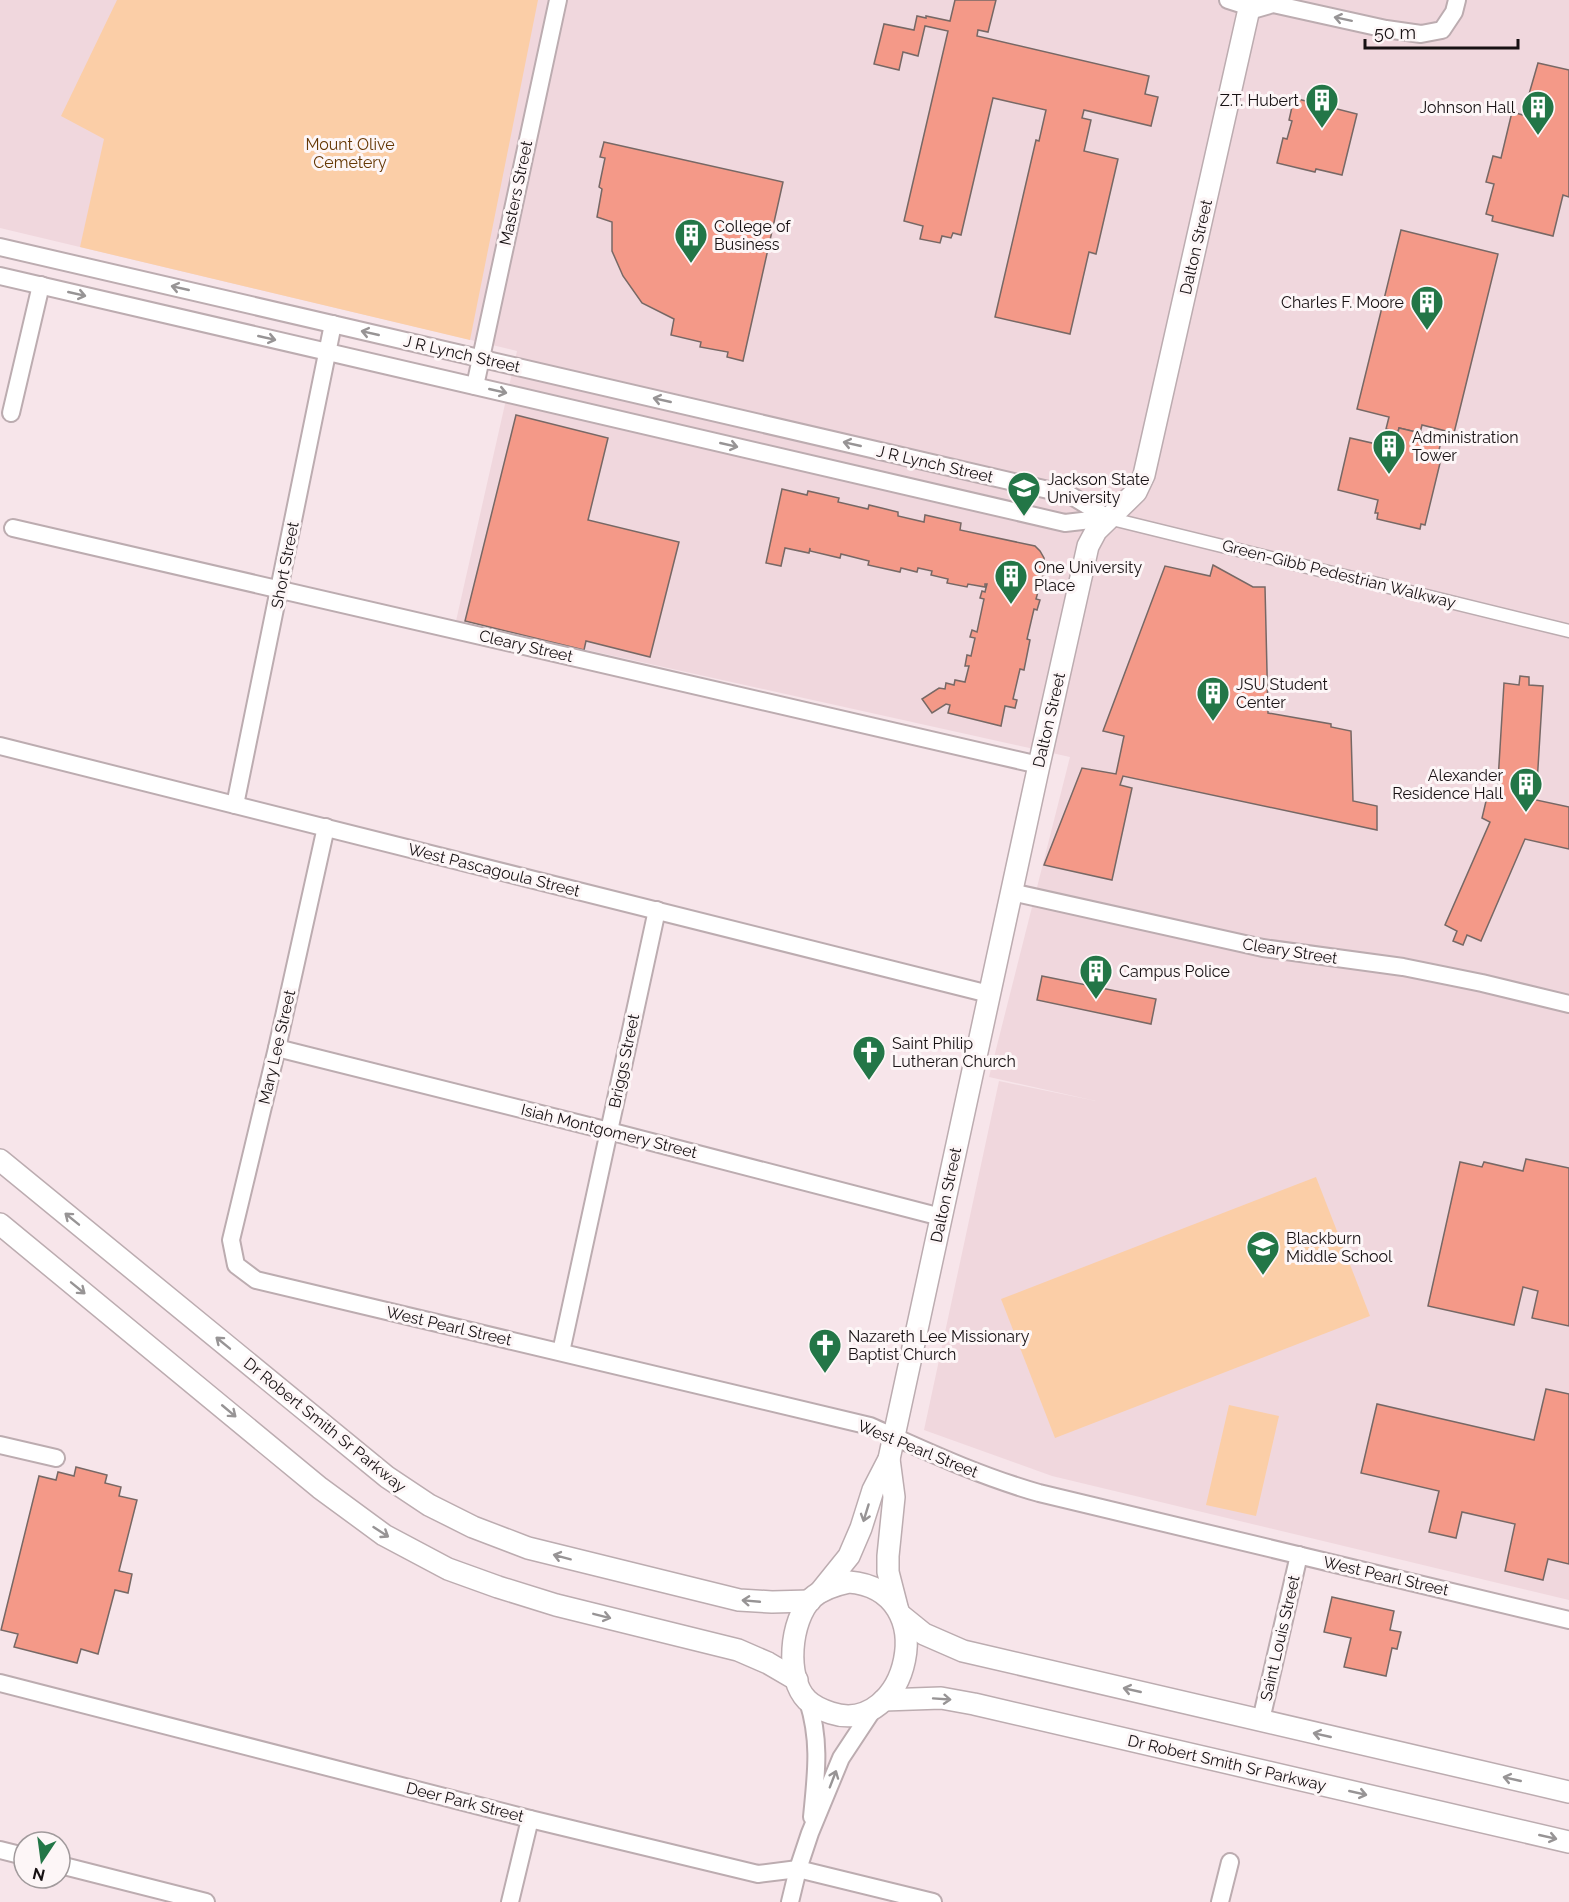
<svg xmlns="http://www.w3.org/2000/svg" width="1569" height="1902" font-family="Raleway,sans-serif">
<style>
.built{fill:#f0d7dd}
.green{fill:#fbcea7}
.building{fill:#f49988;stroke:#776865;stroke-width:1.5}
.lines{fill:none;stroke-linecap:round;stroke-linejoin:round}
.pedestrian-casing{stroke:#bcacb0;stroke-width:15}
.minor-casing{stroke:#bcacb0;stroke-width:20}
.tertiary-casing{stroke:#bcacb0;stroke-width:24}
.pedestrian{stroke:#fff;stroke-width:12}
.minor{stroke:#fff;stroke-width:16}
.tertiary{stroke:#fff;stroke-width:21}
.oneway{stroke:#979495}
.labels{text-anchor:middle;dominant-baseline:central;stroke-width:6;stroke-linejoin:round;paint-order:stroke}
.poi-label{font-size:16px;fill:#171113;stroke:#fdf6f7;text-anchor:start}
.park-label{font-size:16px;fill:#653805;stroke:#fdf6f7}
.street-label{font-size:16px;fill:#171113;stroke:#fdf6f7}
</style>
<rect width="100%" height="100%" fill="#f7e5ea"/>
<polygon class="built" points="0,0 1569,0 1569,1600 1052,1476 924,1430 999,1081 1096,1101 989,1077 1070,757 456,621 517,351 0,228"/>
<g class="green">
<polygon points="117,0 538,0 470,340 80,247 104,139 61,116"/>
<polygon points="1316,1177 1370,1316 1055,1438 1001,1299"/>
<polygon points="1229,1405 1279,1416 1256,1516 1206,1505"/>
</g>
<g class="building">
<polygon points="955,0 996,0 988,32 978,30 977,36 1149,76 1145,94 1158,97 1151,126 1084,110 1082,118 1091,120 1084,151 1118,159 1096,254 1089,252 1070,334 995,317 1036,140 1039,141 1046,110 993,98 961,235 953,233 951,238 942,236 940,243 920,239 923,226 904,221 948,31 925,26 918,56 903,52 899,70 874,64 884,24 914,30 917,16 926,18 926,16 950,21"/>
<polygon points="1538,63 1569,70 1569,197 1563,195 1553,236 1492,221 1493,216 1486,214 1494,184 1486,182 1493,156 1501,158 1512,112 1523,115"/>
<polygon points="1294,98 1357,114 1342,175 1316,169 1315,172 1277,163 1283,138 1287,139 1292,121 1289,120"/>
<polygon points="604,142 783,182 743,361 727,357 728,352 700,347 701,342 671,335 674,319 642,303 623,276 612,251 612,222 597,217 602,189 599,187 605,158 600,157"/>
<polygon points="1401,230 1498,254 1454,433 1422,425 1420,433 1399,428 1398,432 1386,429 1389,417 1357,409"/>
<polygon points="516,415 608,438 588,520 679,542 650,657 586,641 584,650 465,621"/>
<polygon points="1399,428 1442,438 1437,458 1441,459 1425,525 1421,524 1420,529 1377,519 1378,513 1375,513 1378,500 1338,490 1350,438 1394,448"/>
<polygon points="782,489 807,495 808,491 839,498 838,502 868,509 869,505 898,512 898,516 924,522 925,515 961,523 960,530 1035,546 1040,551 1044,558 1045,567 1036,599 1040,600 1037,610 1034,609 1027,639 1030,640 1024,670 1020,669 1013,699 1017,700 1015,708 1005,706 1001,726 948,713 950,705 946,704 932,713 922,699 939,688 945,689 946,683 954,685 955,680 965,682 969,666 965,666 967,655 971,656 975,638 970,637 972,630 977,632 984,599 980,598 982,591 985,592 987,584 985,584 985,587 968,584 967,587 947,583 948,579 931,575 932,571 918,568 917,572 901,568 900,572 868,565 869,561 841,554 840,558 810,551 810,548 809,553 785,548 781,566 766,563"/>
<polygon points="1213,565 1253,587 1265,587 1268,713 1331,724 1331,727 1351,731 1353,801 1377,806 1377,830 1123,776 1120,785 1132,788 1112,880 1044,865 1082,768 1116,774 1124,736 1103,731 1165,566 1210,576"/>
<polygon points="1520,676 1529,677 1529,685 1543,686 1536,800 1569,807 1569,849 1525,839 1481,941 1467,935 1463,945 1453,941 1457,931 1445,925 1490,822 1482,818 1487,797 1497,797 1504,683 1519,685"/>
<polygon points="1042,976 1156,999 1151,1024 1037,1000"/>
<polygon points="1526,1159 1569,1168 1569,1326 1532,1318 1538,1291 1523,1287 1514,1325 1428,1306 1460,1162 1482,1167 1484,1162 1523,1171"/>
<polygon points="1546,1389 1569,1394 1569,1564 1548,1559 1543,1580 1505,1571 1515,1524 1462,1512 1456,1538 1429,1532 1439,1491 1361,1473 1377,1404 1534,1440"/>
<polygon points="76,1467 107,1475 105,1483 121,1487 119,1496 137,1500 119,1571 132,1574 128,1593 115,1590 98,1654 81,1649 77,1663 14,1647 18,1634 1,1630 39,1476 56,1480 58,1472 74,1476"/>
<polygon points="1332,1597 1394,1611 1390,1630 1401,1632 1397,1649 1392,1648 1386,1676 1344,1667 1351,1638 1324,1632"/>
</g>
<g class="lines">
<defs>
<polyline id="pedestrian" points="1108,518 1569,631"/>
<g id="minor">
<polyline points="1228,0 1256,9 1273,4 1386,29 1421,34 1442,30 1454,12 1457,0"/>
<polyline points="0,247 1070,495 1108,518"/>
<polyline points="0,276 1065,523 1108,518"/>
<polyline points="475,386 558,0"/>
<polyline points="11,413 41,285"/>
<polyline points="13,528 1039,765"/>
<polyline points="0,746 989,994"/>
<polyline points="235,805 333,324"/>
<path d="M326,827L277,1048L231,1240L236,1265L256,1280L870,1426C926,1451 979,1476 1039,1493L1569,1620"/>
<polyline points="1011,892 1263,948 1403,967 1482,983 1569,1004"/>
<polyline points="277,1048 609,1131 941,1217"/>
<polyline points="561,1352 657,910"/>
<polyline points="0,1445 56,1458"/>
<polyline points="0,1683 530,1819 758,1874 798,1869 933,1902"/>
<path d="M808,1701C821,1742 816,1775 812,1817"/>
<polyline points="1261,1720 1299,1555"/>
<polyline points="0,1850 24,1856"/>
<polyline points="60,1865 206,1902"/>
<polyline points="510,1902 530,1819"/>
<polyline points="790,1902 798,1869 810,1833 841,1758 874,1708"/>
<polyline points="1220,1902 1230,1862"/>
</g>
<g id="tertiary">
<polyline points="0,1160 387,1477 429,1505 473,1527 528,1548 739,1600 772,1602 810,1601"/>
<polyline points="0,1224 320,1488 384,1535 448,1569 498,1587 556,1605 738,1650 768,1663 797,1680"/>
<polyline points="889,1459 894,1497 888,1556 888,1572 897,1607"/>
<path d="M849,1582C945,1590 907,1738 831,1713C822,1710 814,1707 807,1700C785,1678 790,1620 812,1598C822,1589 835,1585 849,1582Z"/>
<polyline points="820,1592 849,1556 861,1528 873,1490 889,1459 1039,765 1088,546 1096,531 1136,492 1144,475 1251,0"/>
<polyline points="903,1617 924,1634 963,1651 1569,1792"/>
<polyline points="884,1700 941,1698 974,1704 1569,1842"/>
</g>
</defs>
<use href="#pedestrian" class="pedestrian-casing"/>
<use href="#minor" class="minor-casing"/>
<use href="#tertiary" class="tertiary-casing"/>
<use href="#pedestrian" class="pedestrian"/>
<use href="#minor" class="minor"/>
<use href="#tertiary" class="tertiary"/>
</g>
<defs><path id="oneway-shaft" d="M-6 0H5M1.5-3L5.5 0L1.5 3" fill="none" stroke-width="1.6" stroke-linecap="round" stroke-linejoin="round" transform="scale(1.5)"/></defs>
<g class="oneway">
<use href="#oneway-shaft" transform="translate(1343 19) rotate(-168)"/>
<use href="#oneway-shaft" transform="translate(180 288) rotate(-167)"/>
<use href="#oneway-shaft" transform="translate(77 294) rotate(13)"/>
<use href="#oneway-shaft" transform="translate(370 333) rotate(-167)"/>
<use href="#oneway-shaft" transform="translate(267 338) rotate(13)"/>
<use href="#oneway-shaft" transform="translate(498 391) rotate(13)"/>
<use href="#oneway-shaft" transform="translate(662 400) rotate(-167)"/>
<use href="#oneway-shaft" transform="translate(852 444) rotate(-167)"/>
<use href="#oneway-shaft" transform="translate(729 445) rotate(13)"/>
<use href="#oneway-shaft" transform="translate(72 1219) rotate(-141)"/>
<use href="#oneway-shaft" transform="translate(78 1288) rotate(39)"/>
<use href="#oneway-shaft" transform="translate(223 1343) rotate(-141)"/>
<use href="#oneway-shaft" transform="translate(229 1411) rotate(40)"/>
<use href="#oneway-shaft" transform="translate(866 1513) rotate(107)"/>
<use href="#oneway-shaft" transform="translate(381 1532) rotate(33)"/>
<use href="#oneway-shaft" transform="translate(562 1557) rotate(-165)"/>
<use href="#oneway-shaft" transform="translate(751 1601) rotate(-175)"/>
<use href="#oneway-shaft" transform="translate(602 1616) rotate(14)"/>
<use href="#oneway-shaft" transform="translate(1132 1690) rotate(-167)"/>
<use href="#oneway-shaft" transform="translate(942 1699) rotate(4)"/>
<use href="#oneway-shaft" transform="translate(1322 1735) rotate(-167)"/>
<use href="#oneway-shaft" transform="translate(833 1779) rotate(-69)"/>
<use href="#oneway-shaft" transform="translate(1512 1779) rotate(-167)"/>
<use href="#oneway-shaft" transform="translate(1358 1793) rotate(13)"/>
<use href="#oneway-shaft" transform="translate(1548 1837) rotate(13)"/>
</g>
<defs>
<symbol id="building-pin" viewBox="-11 -11 22 30"><path d="M0 17L-7.5 6A9.5 9.5 0 1 1 7.5 6Z" fill="#237647" stroke="#fdf6f7"/><path d="M-4-6H4V6H1V3H-1V6H-4ZM-2.5-4.3h1.7v1.8h-1.7ZM.8-4.3h1.7v1.8H.8ZM-2.5-1h1.7V.8h-1.7ZM.8-1h1.7V.8H.8Z" fill="#fff"/></symbol>
<symbol id="university-pin" viewBox="-11 -11 22 30"><path d="M0 17L-7.5 6A9.5 9.5 0 1 1 7.5 6Z" fill="#237647" stroke="#fdf6f7"/><path d="M0-5L7-2L0 1L-7-2ZM-4 1L0 2.5L4 1V4Q0 6-4 4Z" fill="#fff"/></symbol>
<symbol id="church-pin" viewBox="-11 -11 22 30"><path d="M0 17L-7.5 6A9.5 9.5 0 1 1 7.5 6Z" fill="#237647" stroke="#fdf6f7"/><path d="M-1.2-6h2.4v3.5h3.3v2.4h-3.3V6h-2.4V-.1h-3.3v-2.4h3.3Z" fill="#fff"/></symbol>
<symbol id="school-pin" viewBox="-11 -11 22 30"><path d="M0 17L-7.5 6A9.5 9.5 0 1 1 7.5 6Z" fill="#237647" stroke="#fdf6f7"/><path d="M0-5L7-2L0 1L-7-2ZM-4 1L0 2.5L4 1V4Q0 6-4 4Z" fill="#fff"/></symbol>
</defs>
<g fill-rule="evenodd">
<use href="#building-pin" x="1303" y="81" width="38" height="52"/>
<use href="#building-pin" x="1519" y="88" width="38" height="52"/>
<use href="#building-pin" x="672" y="216" width="38" height="52"/>
<use href="#building-pin" x="1408" y="283" width="38" height="52"/>
<use href="#building-pin" x="1370" y="427" width="38" height="52"/>
<use href="#university-pin" x="1005" y="469" width="38" height="52"/>
<use href="#building-pin" x="992" y="557" width="38" height="52"/>
<use href="#building-pin" x="1194" y="674" width="38" height="52"/>
<use href="#building-pin" x="1507" y="765" width="38" height="52"/>
<use href="#building-pin" x="1077" y="952" width="38" height="52"/>
<use href="#church-pin" x="850" y="1033" width="38" height="52"/>
<use href="#school-pin" x="1244" y="1228" width="38" height="52"/>
<use href="#church-pin" x="806" y="1326" width="38" height="52"/>
</g>
<g class="labels">
<g class="poi-label">
<text x="1299" y="100" text-anchor="end">Z.T. Hubert</text>
<text x="1515" y="107" text-anchor="end">Johnson Hall</text>
<text x="714" y="226">College of<tspan x="714" dy="18">Business</tspan></text>
<text x="1404" y="302" text-anchor="end">Charles F. Moore</text>
<text x="1412" y="437">Administration<tspan x="1412" dy="18">Tower</tspan></text>
<text x="1047" y="479">Jackson State<tspan x="1047" dy="18">University</tspan></text>
<text x="1034" y="567">One University<tspan x="1034" dy="18">Place</tspan></text>
<text x="1236" y="684">JSU Student<tspan x="1236" dy="18">Center</tspan></text>
<text x="1503" y="775" text-anchor="end">Alexander<tspan x="1503" dy="18">Residence Hall</tspan></text>
<text x="1119" y="971">Campus Police</text>
<text x="892" y="1043">Saint Philip<tspan x="892" dy="18">Lutheran Church</tspan></text>
<text x="1286" y="1238">Blackburn<tspan x="1286" dy="18">Middle School</tspan></text>
<text x="848" y="1336">Nazareth Lee Missionary<tspan x="848" dy="18">Baptist Church</tspan></text>
</g>
<g class="park-label">
<text x="350" y="144">Mount Olive<tspan x="350" dy="18">Cemetery</tspan></text>
</g>
<g class="street-label">
<text transform="translate(516 193) rotate(-78)">Masters Street</text>
<text transform="translate(1196 247) rotate(-77)">Dalton Street</text>
<text transform="translate(462 354) rotate(13)">J R Lynch Street</text>
<text transform="translate(935 464) rotate(13)">J R Lynch Street</text>
<text transform="translate(285 565) rotate(-79)">Short Street</text>
<text transform="translate(1339 574) rotate(14)">Green-Gibb Pedestrian Walkway</text>
<text transform="translate(526 646) rotate(13)">Cleary Street</text>
<text transform="translate(1049 720) rotate(-77)">Dalton Street</text>
<text transform="translate(494 870) rotate(14)">West Pascagoula Street</text>
<text transform="translate(1290 951) rotate(9)">Cleary Street</text>
<text transform="translate(277 1047) rotate(-77)">Mary Lee Street</text>
<text transform="translate(624 1061) rotate(-78)">Briggs Street</text>
<text transform="translate(609 1131) rotate(14)">Isiah Montgomery Street</text>
<text transform="translate(946 1195) rotate(-78)">Dalton Street</text>
<text transform="translate(449 1326) rotate(13)">West Pearl Street</text>
<text transform="translate(325 1425) rotate(39)">Dr Robert Smith Sr Parkway</text>
<text transform="translate(918 1449) rotate(22)">West Pearl Street</text>
<text transform="translate(1386 1576) rotate(13)">West Pearl Street</text>
<text transform="translate(1280 1638) rotate(-77)">Saint Louis Street</text>
<text transform="translate(1227 1763) rotate(13)">Dr Robert Smith Sr Parkway</text>
<text transform="translate(465 1802) rotate(14)">Deer Park Street</text>
</g>
</g>
<g transform="translate(42 1860) rotate(193)"><circle r="28" fill="#fdf6f7" stroke="#a19a9c" stroke-width="1.5"/>
<path d="M0-4.5L10 22L0 15L-10 22Z" fill="#237647"/>
<text y="-9" font-size="16" font-weight="bold" text-anchor="middle" fill="#171113">N</text>
</g>
<path d="M1365 39v9h153v-9" fill="none" stroke="#171113" stroke-width="3"/>
<text x="1374" y="39" font-size="18" fill="#171113" stroke="#fdf6f7" stroke-width="4.5" paint-order="stroke">50 m</text>
</svg>
